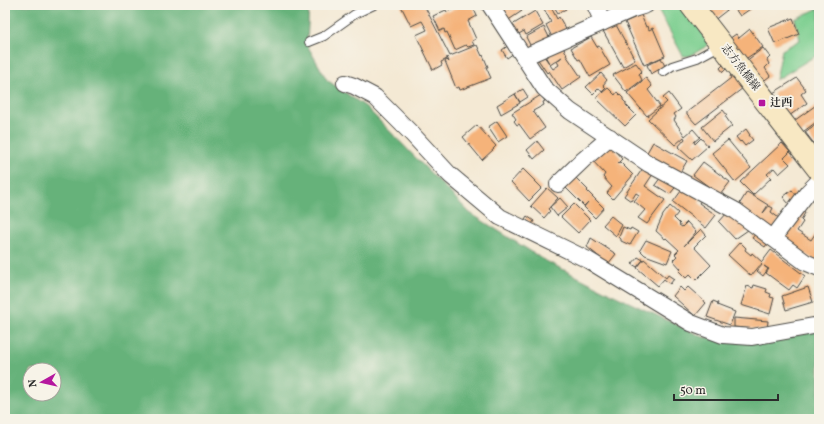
<svg xmlns="http://www.w3.org/2000/svg" width="824" height="424" font-family="Vollkorn,'Noto Serif JP',serif">
<style>
.green{fill:#7dcf90;stroke:#547d5e}
.forest{fill:#66b27a;stroke:#486e52;fill-rule:evenodd}
.building{fill:#f5b37a;fill-rule:evenodd}
.lines{fill:none;stroke-linecap:round;stroke-linejoin:round}
.lane-casing{stroke:#494844;stroke-width:10}
.street-casing{stroke:#494844;stroke-width:18}
.secondary-casing{stroke:#494844;stroke-width:24}
.lane{stroke:#fff;stroke-width:8}
.street{stroke:#fff;stroke-width:16}
.secondary{stroke:#f8e8c3;stroke-width:22}
.poi-dot{fill:#b5179e;stroke:#f7f3e8;stroke-width:1.5}
.labels{text-anchor:middle;dominant-baseline:central;stroke-width:4;stroke-linejoin:round;paint-order:stroke}
.street-label{font-size:11px;fill:#2b2b2b;stroke:#f7f3e8}
.poi-label{font-size:11px;font-weight:bold;fill:#2b2b2b;stroke:#f7f3e8;text-anchor:start}
</style>
<rect width="100%" height="100%" fill="#f7f3e8"/>
<filter id="ink" filterUnits="userSpaceOnUse"><feTurbulence type="fractalNoise" baseFrequency=".025" numOctaves="2"/><feDisplacementMap in="SourceGraphic" scale="8" xChannelSelector="R" yChannelSelector="G"/><feConvolveMatrix kernelMatrix="1 2 1 2 8 2 1 2 1" color-interpolation-filters="sRGB"/></filter>
<filter id="wash" filterUnits="userSpaceOnUse"><feTurbulence type="fractalNoise" baseFrequency=".012" numOctaves="4" result="noise"/><feDisplacementMap in="SourceGraphic" scale="16" xChannelSelector="R" yChannelSelector="G"/><feGaussianBlur stdDeviation="0.9" result="paint"/><feColorMatrix in="noise" values="0 0 0 0 0 0 0 0 0 0 0 0 0 0 0 0 0 1.4 0 .05"/><feComposite in="paint" operator="in"/></filter>
<g filter="url(#wash)">
<rect width="100%" height="100%" fill="#f4e9d4"/>
<g class="green">
<polygon points="669,5 685,5 709,43 705,47 690,56 683,56 658,9"/>
<polygon points="819,8 819,63 815,56 776,80 782,50 800,40 795,19"/>
</g>
<path class="forest" d="M5,5H309L307,45L327,80L366,107L470,213L546,261L620,298L703,337L754,342L819,331V419H5ZM30,370H54V394H30Z"/>
<g id="blocks">
<g class="building">
<polygon points="402,5 424,5 450,56 477,45 482,56 483,55 488,67 486,67 491,78 460,90 459,87 456,88 445,61 447,60 449,62 447,57 447,59 441,62 442,65 433,70 416,35 427,30 422,21 411,26 401,6"/>
<polygon points="457,5 472,5 477,16 468,21 476,39 472,41 474,45 468,47 466,45 455,50 447,32 445,33 444,29 440,31 433,16 446,10 447,12 458,7"/>
<polygon points="498,5 518,5 522,11 507,21"/>
<polygon points="547,5 550,5 557,19 559,17 567,31 553,39 546,25 551,22 543,7"/>
<polygon points="553,5 564,5 566,9 558,13"/>
<polygon points="601,5 620,5 622,10 608,17"/>
<polygon points="701,5 730,5 731,7 713,21"/>
<polygon points="736,5 751,5 753,7 740,16 735,9"/>
<polygon points="535,11 543,25 526,35 524,31 517,35 512,25"/>
<polygon points="641,15 646,27 648,26 649,30 653,28 665,56 644,65 625,22"/>
<polygon points="793,18 799,34 775,44 768,28"/>
<polygon points="615,23 635,60 623,67 602,29"/>
<polygon points="544,27 550,39 532,49 526,37"/>
<polygon points="750,29 763,47 744,60 729,39 736,34 739,38"/>
<polygon points="591,37 597,47 599,46 610,65 590,77 580,59 578,60 571,48"/>
<path d="M561,44L567,54L566,55L581,77L562,90L549,71L547,73L537,58L543,55L549,63L544,54ZM562,57L557,61L559,65L553,69L550,65Z"/>
<polygon points="509,45 514,53 507,58 502,50"/>
<polygon points="763,48 770,57 767,60 769,64 765,68 770,76 761,83 745,62"/>
<polygon points="661,58 665,66 651,74 647,65"/>
<polygon points="725,58 726,69 723,72 720,68 723,65 721,62"/>
<polygon points="636,63 642,71 639,74 642,80 626,92 613,75"/>
<polygon points="736,71 747,85 696,124 687,114 687,112 731,78 730,76"/>
<polygon points="601,73 607,80 603,85 606,88 602,92 599,88 593,94 586,87"/>
<polygon points="646,78 652,86 648,90 660,106 647,116 627,93"/>
<polygon points="797,78 806,90 801,94 807,103 789,116 773,93"/>
<polygon points="608,88 615,95 617,92 623,98 623,100 626,103 626,105 636,115 625,126 597,99 597,97"/>
<polygon points="523,89 528,97 520,102 515,94"/>
<polygon points="669,93 681,109 674,114 676,117 674,120 685,136 693,129 700,137 694,142 695,144 701,138 708,146 692,160 678,147 685,139 684,137 675,145 648,119 667,102 663,98"/>
<polygon points="515,94 520,103 501,114 497,105"/>
<polygon points="541,95 545,101 543,102 544,105 533,111 545,128 530,139 519,124 517,125 514,121 516,119 512,113"/>
<polygon points="819,103 819,120 800,134 791,123"/>
<polygon points="723,110 727,115 725,116 732,126 713,141 702,127"/>
<polygon points="497,121 507,136 498,142 488,127"/>
<polygon points="819,122 819,150 805,132"/>
<polygon points="477,125 496,146 493,149 494,149 482,160 463,137"/>
<polygon points="746,129 750,135 749,135 753,140 745,146 741,141 740,142 736,137"/>
<polygon points="728,140 751,168 735,182 712,153"/>
<polygon points="537,141 544,150 534,159 527,150"/>
<polygon points="653,142 687,161 678,176 645,156"/>
<polygon points="610,143 617,150 615,151 622,159 618,163 620,162 633,175 613,199 607,193 612,187 603,177 605,174 592,160"/>
<polygon points="782,143 790,152 784,158 790,164 779,174 774,168 767,174 771,178 753,195 740,182"/>
<polygon points="703,162 730,182 720,195 693,175"/>
<polygon points="643,168 653,174 645,186 665,200 647,224 638,218 645,210 634,201 639,195 636,193 631,201 624,196"/>
<polygon points="523,169 542,188 529,201 511,182"/>
<polygon points="573,175 588,190 587,191 604,208 595,218 584,207 588,202 584,206 563,185"/>
<polygon points="661,177 678,184 670,194 655,185"/>
<polygon points="684,187 701,200 699,203 716,215 706,228 673,202"/>
<polygon points="547,188 558,198 548,209 550,211 544,218 531,206"/>
<polygon points="792,190 798,197 789,204 783,197"/>
<polygon points="747,192 768,205 763,213 769,206 773,208 771,212 780,219 772,231 737,208"/>
<polygon points="560,198 568,207 557,216 550,207"/>
<polygon points="574,204 590,220 578,233 561,217"/>
<polygon points="670,206 678,213 674,218 680,224 679,225 682,227 687,222 696,232 684,246 701,229 706,235 694,247 711,265 696,280 690,274 686,278 679,271 681,269 673,260 677,256 675,254 679,250 666,238 665,239 656,231 663,215"/>
<polygon points="799,209 805,213 801,220 803,222 797,231 811,240 815,234 819,237 819,263 780,238"/>
<polygon points="727,213 733,219 736,218 748,230 735,239 719,222"/>
<polygon points="527,216 534,221 532,224 525,219"/>
<polygon points="611,216 622,225 616,236 603,225"/>
<polygon points="623,227 630,230 631,228 638,232 630,245 621,241 621,239 619,237"/>
<polygon points="757,232 769,241 765,247 752,238"/>
<polygon points="591,238 616,254 608,264 587,247"/>
<polygon points="646,240 672,251 667,263 645,255 640,250"/>
<polygon points="740,242 746,248 745,250 751,255 752,253 762,262 771,250 805,276 797,288 793,285 789,290 766,273 769,269 764,266 768,269 763,276 757,271 762,265 761,264 751,276 728,255"/>
<polygon points="638,257 643,260 637,267 632,264"/>
<polygon points="644,259 666,278 668,275 674,279 670,284 664,279 658,286 637,268"/>
<polygon points="754,285 767,289 766,292 771,294 770,297 774,298 770,314 741,305 747,286 753,288"/>
<polygon points="680,287 684,291 688,287 706,303 695,316 673,296"/>
<polygon points="808,287 813,302 786,310 782,296"/>
<polygon points="713,301 718,303 717,305 735,312 730,325 707,317"/>
<polygon points="734,318 768,321 767,330 734,327"/>
</g>
</g>
</g>
<g filter="url(#ink)">
<use href="#blocks" fill-opacity="0" stroke="#494844" stroke-width="1"/>
<g class="lines">
<defs>
<g id="lane">
<polyline points="309,42 324,36 355,14 374,5"/>
<polyline points="663,72 672,66 697,58 721,45"/>
</g>
<g id="street">
<polyline points="490,5 544,88 570,111 649,164 736,211 805,262 819,268"/>
<polyline points="595,5 603,22"/>
<polyline points="524,57 633,9 646,5"/>
<polyline points="345,83 354,86 375,97 412,134 450,175 500,217 588,260 691,323 723,335 752,337 819,325"/>
<polyline points="558,184 583,160 610,137"/>
<polyline points="773,238 808,192 819,181"/>
</g>
<polyline id="secondary" points="691,5 819,170"/>
</defs>
<use href="#lane" class="lane-casing"/>
<use href="#street" class="street-casing"/>
<use href="#secondary" class="secondary-casing"/>
<use href="#lane" class="lane"/>
<use href="#street" class="street"/>
<use href="#secondary" class="secondary"/>
</g>
</g>
<rect class="poi-dot" x="758" y="99" width="8" height="8" rx="2"/>
<g class="labels">
<g class="street-label">
<text transform="translate(740 68) rotate(52)">志方魚橋線</text>
</g>
<g class="poi-label">
<text x="770" y="103">辻西</text>
</g>
</g>
<rect width="824" height="424" fill="none" stroke="#f7f3e8" stroke-width="20"/>
<g transform="translate(42 382) rotate(262)"><circle r="19" fill="#f7f3e8" stroke="#a5a39c"/>
<path d="M0-3L7 15L0 10L-7 15Z" fill="#b5179e"/>
<text y="-6" font-size="11" font-weight="bold" text-anchor="middle" fill="#2b2b2b">N</text>
</g>
<path d="M674 394v6h104v-6" fill="none" stroke="#2b2b2b" stroke-width="2"/>
<text x="680" y="394" font-size="12" fill="#2b2b2b" stroke="#f7f3e8" stroke-width="3" paint-order="stroke">50 m</text>
</svg>
